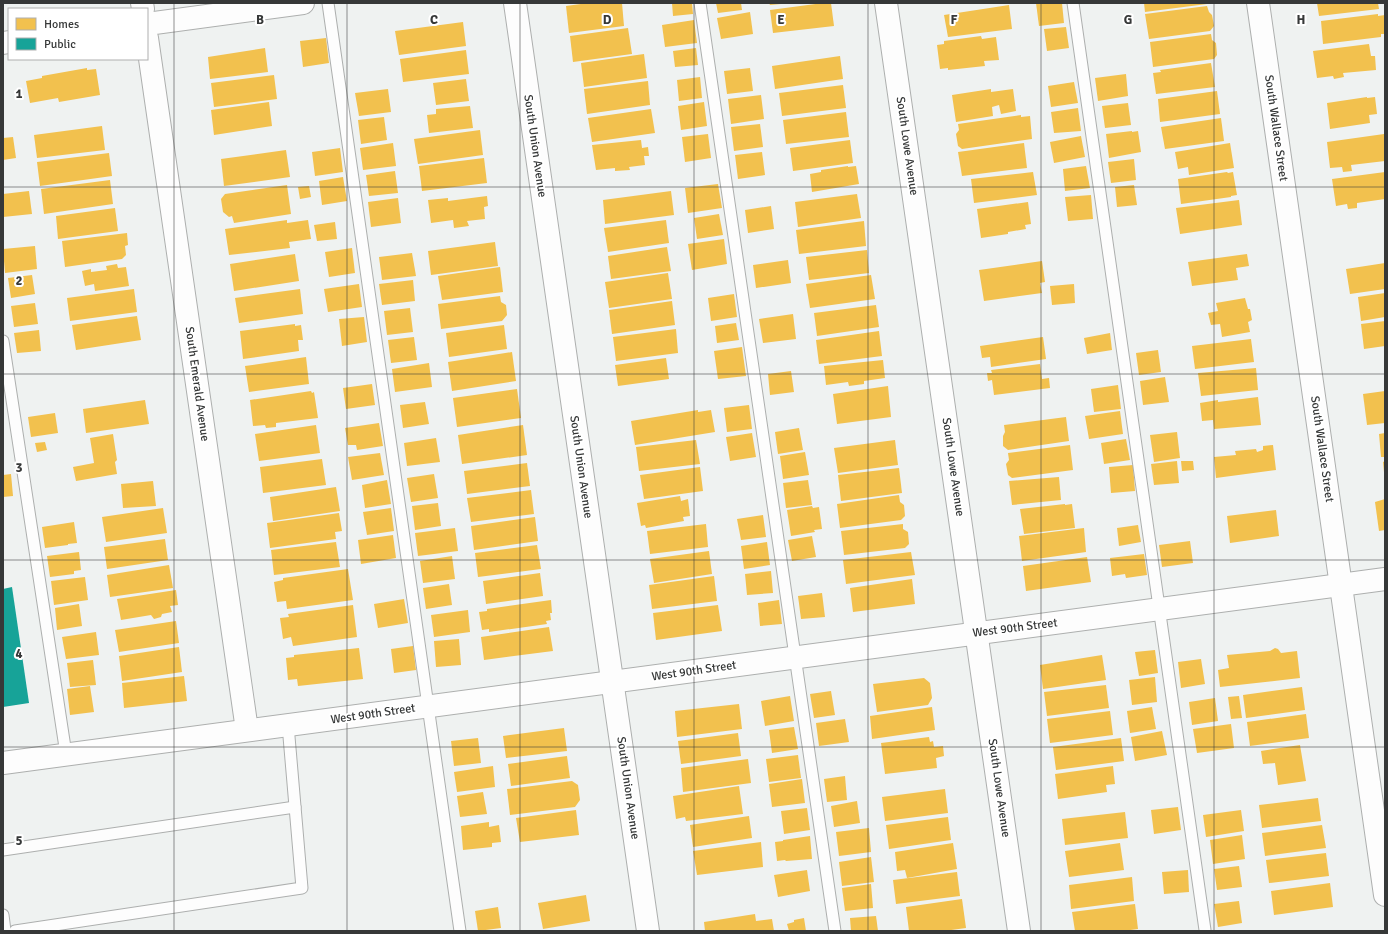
<svg xmlns="http://www.w3.org/2000/svg" width="1388" height="934" font-family="Signika,sans-serif">
<style>
.homes{fill:#f2c14e}
.public{fill:#17a398}
.lines{fill:none;stroke-linecap:round;stroke-linejoin:round}
.service-casing{stroke:#adafae;stroke-width:13}
.minor-casing{stroke:#adafae;stroke-width:24}
.service{stroke:#fdfdfd;stroke-width:11}
.minor{stroke:#fdfdfd;stroke-width:22}
.grid{fill:none;stroke:#363838;stroke-width:1;stroke-opacity:0.55}
.labels{text-anchor:middle;dominant-baseline:central;stroke-width:4;stroke-linejoin:round;paint-order:stroke}
.street-label{font-size:12px;fill:#363838;stroke:#fff}
.grid-label{font-size:13px;text-anchor:middle;font-weight:bold;fill:#363838;stroke:#fff;stroke-width:4;stroke-linejoin:round;paint-order:stroke}
</style>
<rect width="100%" height="100%" fill="#eff2f1"/>
<g class="homes">
<polygon points="588,3 622,3 624,26 569,33 566,6"/>
<polygon points="672,3 692,3 693,14 673,16"/>
<polygon points="716,3 741,3 742,10 718,13"/>
<polygon points="769,3 781,3 781,4 770,5"/>
<polygon points="823,3 831,3 834,26 773,33 770,10"/>
<polygon points="1036,3 1062,3 1064,23 1039,26"/>
<polygon points="1144,3 1207,3 1207,4 1145,12"/>
<polygon points="1317,3 1378,3 1379,9 1319,16"/>
<polygon points="1009,5 1012,29 948,37 944,15"/>
<polygon points="1207,6 1209,12 1212,15 1214,26 1210,31 1149,39 1145,14"/>
<polygon points="750,12 753,34 721,39 717,18"/>
<polygon points="1378,14 1378,16 1385,15 1385,34 1381,34 1381,37 1323,44 1321,21"/>
<polygon points="694,20 697,43 665,47 662,25"/>
<polygon points="463,22 466,46 399,55 395,31"/>
<polygon points="1066,27 1069,48 1047,51 1044,29"/>
<polygon points="628,28 632,54 573,62 570,36"/>
<polygon points="1211,34 1212,40 1216,43 1217,55 1214,59 1153,67 1150,42"/>
<polygon points="981,36 982,39 996,37 999,60 984,61 985,66 948,70 948,68 940,69 937,45 944,44 944,41"/>
<polygon points="326,38 329,63 303,67 300,41"/>
<polygon points="1369,44 1371,56 1375,56 1376,70 1343,73 1344,77 1334,79 1333,76 1317,78 1313,51"/>
<polygon points="265,48 268,72 210,79 208,57"/>
<polygon points="696,48 698,65 675,67 673,51"/>
<polygon points="466,50 469,74 403,82 400,59"/>
<polygon points="644,54 647,78 584,87 581,63"/>
<polygon points="840,56 843,79 775,89 772,66"/>
<polygon points="1211,63 1215,87 1156,94 1153,73 1161,72 1160,70"/>
<polygon points="87,68 87,70 96,69 100,95 59,102 58,98 30,103 26,81 42,78 42,76"/>
<polygon points="750,68 753,91 727,94 724,71"/>
<polygon points="1126,74 1128,96 1098,101 1095,78"/>
<polygon points="274,75 277,99 214,107 211,83"/>
<polygon points="700,77 702,98 679,101 677,80"/>
<polygon points="466,79 469,101 436,105 433,83"/>
<polygon points="648,81 650,105 587,114 584,89"/>
<polygon points="1074,82 1078,103 1051,107 1048,86"/>
<polygon points="843,85 846,108 782,116 779,93"/>
<polygon points="388,89 391,112 359,116 355,93"/>
<polygon points="991,89 991,92 1013,89 1016,111 1001,114 999,105 992,107 993,116 956,122 952,95"/>
<polygon points="1217,91 1220,114 1160,122 1158,99"/>
<polygon points="761,95 764,119 731,124 728,99"/>
<polygon points="1367,97 1367,98 1375,97 1377,114 1369,115 1370,123 1330,129 1327,103"/>
<polygon points="269,102 272,126 214,135 211,110"/>
<polygon points="704,102 707,126 681,130 678,106"/>
<polygon points="1128,103 1131,125 1105,128 1102,106"/>
<polygon points="470,106 473,128 429,133 427,115 436,114 436,109"/>
<polygon points="1078,108 1081,131 1054,133 1051,112"/>
<polygon points="651,109 655,133 592,142 588,118"/>
<polygon points="846,112 849,137 786,144 783,120"/>
<polygon points="1021,115 1021,117 1030,116 1032,139 962,149 958,146 956,134 959,130 958,124"/>
<polygon points="384,117 387,140 361,144 358,120"/>
<polygon points="1221,118 1224,141 1165,149 1161,127"/>
<polygon points="760,124 763,147 734,151 731,127"/>
<polygon points="102,126 105,150 37,158 34,135"/>
<polygon points="480,130 483,155 418,164 414,139"/>
<polygon points="1132,131 1132,132 1138,131 1141,152 1109,158 1106,134"/>
<polygon points="708,134 711,158 685,162 682,137"/>
<polygon points="1384,134 1385,161 1351,165 1352,171 1343,172 1342,167 1330,168 1327,142"/>
<polygon points="1081,136 1085,157 1054,163 1050,142"/>
<polygon points="13,137 16,158 3,160 3,138"/>
<polygon points="641,140 642,148 648,147 649,156 644,156 645,165 629,167 630,170 615,171 615,168 596,170 592,145"/>
<polygon points="850,140 853,163 793,171 790,148"/>
<polygon points="393,143 396,166 363,170 360,148"/>
<polygon points="1024,143 1027,168 962,176 958,152"/>
<polygon points="1230,143 1234,168 1189,175 1188,167 1178,169 1175,152"/>
<polygon points="340,148 343,172 315,176 312,152"/>
<polygon points="286,150 290,177 224,186 221,159"/>
<polygon points="762,152 765,175 738,179 735,155"/>
<polygon points="109,153 112,176 40,186 37,162"/>
<polygon points="484,158 487,183 422,191 419,166"/>
<polygon points="1134,159 1136,180 1111,183 1108,162"/>
<polygon points="848,166 848,167 856,166 859,184 812,192 810,174 821,172 821,170"/>
<polygon points="1086,166 1090,188 1065,191 1063,169"/>
<polygon points="395,171 398,193 369,196 366,175"/>
<polygon points="1033,172 1037,195 974,203 971,179"/>
<polygon points="1227,172 1228,173 1233,172 1237,195 1231,196 1231,197 1181,204 1178,179"/>
<polygon points="1385,172 1385,199 1357,203 1357,208 1348,209 1347,204 1336,206 1332,179"/>
<polygon points="343,177 347,201 322,205 319,181"/>
<polygon points="110,180 113,204 44,214 41,189"/>
<polygon points="718,184 722,208 688,213 685,188"/>
<polygon points="287,185 291,214 234,223 232,216 229,217 223,212 221,199 225,194"/>
<polygon points="1134,185 1137,205 1117,207 1115,187"/>
<polygon points="309,186 311,197 300,199 298,187"/>
<polygon points="29,191 32,214 3,217 3,194"/>
<polygon points="671,191 674,215 605,224 603,200"/>
<polygon points="857,194 861,218 798,227 795,202"/>
<polygon points="1091,195 1093,219 1068,221 1065,197"/>
<polygon points="487,196 488,206 484,207 485,219 467,221 469,226 454,228 453,220 431,223 428,200 448,198 448,201"/>
<polygon points="398,198 401,223 371,227 368,202"/>
<polygon points="1239,200 1242,225 1180,234 1176,208"/>
<polygon points="1028,202 1031,224 1025,225 1026,229 1008,232 1008,234 981,238 977,209"/>
<polygon points="771,206 774,229 748,233 745,210"/>
<polygon points="115,208 118,231 58,239 56,216"/>
<polygon points="719,214 723,235 697,239 694,218"/>
<polygon points="287,220 287,223 308,220 311,239 289,242 290,248 229,255 225,229"/>
<polygon points="666,220 669,243 608,252 604,228"/>
<polygon points="864,221 866,246 799,254 796,230"/>
<polygon points="335,222 337,239 317,241 314,225"/>
<polygon points="127,233 128,245 125,246 126,255 122,259 65,267 62,241"/>
<polygon points="724,239 727,264 692,270 688,244"/>
<polygon points="495,242 498,266 431,275 428,251"/>
<polygon points="35,246 37,269 5,273 3,249"/>
<polygon points="667,247 671,271 611,279 608,256"/>
<polygon points="352,248 355,273 329,277 325,252"/>
<polygon points="867,250 869,273 809,280 806,257"/>
<polygon points="412,253 416,276 382,280 379,257"/>
<polygon points="295,254 299,281 234,291 230,264"/>
<polygon points="1247,254 1249,266 1236,268 1238,280 1192,286 1188,262"/>
<polygon points="788,260 791,283 756,288 753,265"/>
<polygon points="1042,261 1045,282 1040,283 1042,293 984,301 979,270"/>
<polygon points="1385,263 1385,289 1350,294 1346,269"/>
<polygon points="117,264 118,268 126,267 129,286 95,291 94,284 85,286 82,271 91,269 91,272 107,270 106,266"/>
<polygon points="500,267 503,292 442,300 438,276"/>
<polygon points="668,273 672,299 609,308 605,282"/>
<polygon points="32,275 35,294 11,298 8,278"/>
<polygon points="871,275 875,299 810,308 806,284"/>
<polygon points="413,280 415,301 382,305 379,284"/>
<polygon points="359,284 362,307 328,312 324,289"/>
<polygon points="1074,284 1075,303 1052,305 1050,286"/>
<polygon points="134,289 137,312 70,321 67,298"/>
<polygon points="300,289 303,314 239,323 235,298"/>
<polygon points="1385,293 1385,317 1361,321 1358,297"/>
<polygon points="734,294 737,317 711,321 708,298"/>
<polygon points="500,296 501,302 506,305 507,315 502,321 441,329 438,304"/>
<polygon points="1245,298 1248,309 1250,309 1252,320 1248,322 1250,332 1222,337 1220,324 1211,325 1208,313 1218,311 1216,303"/>
<polygon points="672,301 675,325 612,334 609,310"/>
<polygon points="35,303 38,324 14,327 11,306"/>
<polygon points="876,305 879,327 817,336 814,313"/>
<polygon points="410,308 413,332 387,335 384,311"/>
<polygon points="793,314 796,339 763,343 759,319"/>
<polygon points="137,316 141,340 76,350 72,325"/>
<polygon points="364,317 367,342 342,346 339,319"/>
<polygon points="1385,321 1385,346 1364,349 1361,324"/>
<polygon points="736,323 739,340 717,343 715,326"/>
<polygon points="295,324 295,326 301,325 303,340 298,340 299,351 243,359 240,331"/>
<polygon points="504,325 507,349 449,357 446,333"/>
<polygon points="676,329 678,353 616,361 613,337"/>
<polygon points="39,330 41,351 17,353 14,333"/>
<polygon points="879,331 882,356 819,364 816,340"/>
<polygon points="1110,333 1112,350 1087,354 1084,338"/>
<polygon points="414,337 417,360 391,363 388,340"/>
<polygon points="1043,337 1046,359 991,367 990,357 982,358 980,346"/>
<polygon points="1251,339 1254,362 1195,369 1192,346"/>
<polygon points="742,347 746,376 718,379 714,351"/>
<polygon points="1158,350 1161,372 1139,375 1136,353"/>
<polygon points="512,352 516,381 452,391 448,362"/>
<polygon points="306,357 309,384 249,392 245,366"/>
<polygon points="666,358 669,379 618,386 615,365"/>
<polygon points="883,360 885,378 864,381 864,384 849,386 848,382 826,385 824,366"/>
<polygon points="429,363 432,387 395,392 392,369"/>
<polygon points="1040,364 1042,379 1049,378 1050,388 994,395 992,380 988,381 987,373 992,373 991,370"/>
<polygon points="1256,368 1258,390 1201,396 1198,373"/>
<polygon points="791,371 794,392 770,395 768,374"/>
<polygon points="1165,377 1169,402 1143,405 1140,381"/>
<polygon points="372,384 375,405 346,409 343,388"/>
<polygon points="1118,385 1121,409 1094,412 1091,389"/>
<polygon points="888,386 891,417 837,424 833,394"/>
<polygon points="517,389 521,418 457,427 453,398"/>
<polygon points="311,391 312,393 314,392 318,418 276,423 276,427 266,428 265,425 253,426 250,400"/>
<polygon points="1385,391 1385,423 1367,425 1363,394"/>
<polygon points="1258,397 1261,425 1214,429 1213,420 1202,421 1200,403 1218,400 1218,402"/>
<polygon points="145,400 149,424 86,433 83,409"/>
<polygon points="425,402 429,424 403,428 400,405"/>
<polygon points="749,405 752,429 727,432 724,408"/>
<polygon points="698,410 698,412 711,410 715,432 635,445 631,421"/>
<polygon points="1120,411 1123,434 1089,439 1085,416"/>
<polygon points="55,413 58,433 31,437 28,417"/>
<polygon points="1066,417 1069,441 1008,450 1003,446 1003,436 1005,432 1004,425"/>
<polygon points="379,423 383,446 357,450 356,445 348,445 345,428"/>
<polygon points="316,425 320,453 259,461 255,434"/>
<polygon points="523,425 527,455 462,464 458,435"/>
<polygon points="799,428 803,450 778,454 775,432"/>
<polygon points="1177,432 1180,458 1154,462 1150,435"/>
<polygon points="752,433 756,457 730,461 726,437"/>
<polygon points="1385,433 1385,457 1381,457 1379,434"/>
<polygon points="113,434 117,460 115,462 117,474 76,481 73,467 94,463 90,438"/>
<polygon points="436,438 440,462 407,466 404,443"/>
<polygon points="1126,439 1130,460 1104,464 1101,443"/>
<polygon points="696,440 700,464 639,471 636,447"/>
<polygon points="895,440 898,465 838,473 834,448"/>
<polygon points="45,442 47,450 37,452 35,443"/>
<polygon points="1070,445 1073,470 1012,478 1008,475 1006,464 1009,460 1008,453"/>
<polygon points="1273,445 1276,470 1216,478 1214,457 1236,455 1235,451 1256,449 1257,452 1263,450 1263,446"/>
<polygon points="805,452 809,475 783,479 780,456"/>
<polygon points="380,453 384,475 352,480 348,457"/>
<polygon points="322,459 326,485 263,493 260,467"/>
<polygon points="1177,461 1179,483 1154,485 1151,464"/>
<polygon points="1181,461 1193,461 1194,470 1182,471"/>
<polygon points="1385,461 1385,472 1384,472 1383,462"/>
<polygon points="527,463 530,486 467,494 464,471"/>
<polygon points="1133,465 1135,491 1111,493 1109,467"/>
<polygon points="700,467 703,491 644,499 640,475"/>
<polygon points="899,468 902,493 841,501 838,475"/>
<polygon points="11,474 13,496 3,497 3,475"/>
<polygon points="434,474 438,498 411,502 407,478"/>
<polygon points="1059,477 1061,500 1012,505 1009,481"/>
<polygon points="387,480 391,504 365,508 362,485"/>
<polygon points="808,480 812,505 786,508 783,483"/>
<polygon points="153,481 156,506 123,508 121,484"/>
<polygon points="336,487 340,511 273,521 270,497"/>
<polygon points="531,490 534,514 471,522 467,498"/>
<polygon points="899,495 900,502 904,505 905,516 901,520 840,528 837,504"/>
<polygon points="680,496 681,501 688,499 690,516 683,517 684,521 646,528 645,525 641,526 637,503"/>
<polygon points="1385,499 1385,530 1379,531 1375,502"/>
<polygon points="438,503 441,526 415,530 412,506"/>
<polygon points="1065,504 1065,505 1072,504 1075,528 1024,534 1020,509"/>
<polygon points="812,506 813,508 819,507 822,529 814,530 815,532 791,536 787,510"/>
<polygon points="163,508 167,533 106,542 102,517"/>
<polygon points="391,508 394,531 367,535 363,512"/>
<polygon points="1276,510 1279,536 1230,543 1227,516"/>
<polygon points="339,513 342,531 335,532 336,539 270,548 267,523"/>
<polygon points="763,515 766,537 741,540 737,519"/>
<polygon points="535,517 538,541 474,550 471,526"/>
<polygon points="74,522 77,543 68,544 68,545 45,548 42,527"/>
<polygon points="706,524 708,547 650,554 647,531"/>
<polygon points="903,524 903,529 908,532 909,544 905,548 844,555 841,531"/>
<polygon points="1138,525 1141,542 1119,546 1117,528"/>
<polygon points="455,528 458,551 418,556 415,533"/>
<polygon points="1084,528 1086,552 1022,561 1019,536"/>
<polygon points="393,535 396,558 361,564 358,540"/>
<polygon points="812,536 816,557 792,561 788,540"/>
<polygon points="165,539 168,560 107,569 104,547"/>
<polygon points="1190,541 1193,563 1162,567 1159,545"/>
<polygon points="336,542 340,567 274,575 271,550"/>
<polygon points="767,542 770,565 744,569 741,546"/>
<polygon points="537,545 541,569 478,577 475,553"/>
<polygon points="709,551 712,574 654,583 650,559"/>
<polygon points="79,552 81,570 74,571 74,574 50,577 47,556"/>
<polygon points="911,552 915,575 846,584 843,560"/>
<polygon points="1144,554 1147,575 1126,578 1125,574 1112,576 1110,558"/>
<polygon points="452,556 455,579 423,583 420,561"/>
<polygon points="1087,557 1091,582 1026,591 1023,566"/>
<polygon points="169,565 173,588 110,597 107,575"/>
<polygon points="348,569 353,600 287,609 286,601 277,602 274,582 283,580 283,578"/>
<polygon points="771,571 773,593 747,595 745,574"/>
<polygon points="540,573 543,596 486,604 483,581"/>
<polygon points="714,576 717,601 652,609 649,585"/>
<polygon points="85,577 88,600 54,605 51,581"/>
<polygon points="912,579 915,604 853,612 850,588"/>
<polygon points="449,584 452,605 426,609 423,588"/>
<polygon points="176,590 178,605 170,606 172,612 162,614 161,617 154,619 151,615 121,620 117,599"/>
<polygon points="822,593 825,617 801,619 798,596"/>
<polygon points="404,599 408,623 378,628 374,604"/>
<polygon points="551,600 552,613 550,613 551,620 546,621 547,624 489,632 489,629 482,630 479,612 487,611 487,609"/>
<polygon points="779,600 782,624 760,626 758,603"/>
<polygon points="79,604 82,626 57,630 55,608"/>
<polygon points="353,605 357,637 293,646 291,637 283,639 280,618 289,617 288,614"/>
<polygon points="718,605 722,631 656,640 653,613"/>
<polygon points="468,610 470,632 434,637 431,615"/>
<polygon points="176,621 179,643 119,652 115,630"/>
<polygon points="549,627 553,651 484,660 481,637"/>
<polygon points="96,632 99,655 66,659 62,637"/>
<polygon points="459,639 461,665 436,667 434,641"/>
<polygon points="413,646 416,670 394,673 391,649"/>
<polygon points="179,647 182,672 122,681 119,656"/>
<polygon points="359,648 363,679 298,686 297,679 288,680 286,658 294,657 294,655"/>
<polygon points="1275,648 1278,649 1281,653 1297,651 1300,678 1220,687 1218,670 1229,668 1227,655 1270,651"/>
<polygon points="1155,650 1158,673 1139,676 1135,652"/>
<polygon points="1102,655 1106,680 1043,689 1040,665"/>
<polygon points="1201,659 1205,684 1181,688 1178,662"/>
<polygon points="93,660 96,685 70,687 67,663"/>
<polygon points="184,676 187,701 124,708 122,683"/>
<polygon points="1155,677 1157,702 1132,705 1129,680"/>
<polygon points="924,678 930,683 932,698 928,705 877,712 873,684"/>
<polygon points="1106,685 1109,708 1047,716 1044,692"/>
<polygon points="90,686 94,712 70,715 67,689"/>
<polygon points="1302,687 1305,710 1246,718 1243,695"/>
<polygon points="831,691 835,715 814,718 810,694"/>
<polygon points="790,696 794,721 765,726 761,701"/>
<polygon points="1239,696 1242,718 1231,719 1228,697"/>
<polygon points="1215,698 1218,721 1192,725 1189,702"/>
<polygon points="739,704 742,729 677,737 675,711"/>
<polygon points="932,707 935,730 872,739 870,716"/>
<polygon points="1152,707 1156,729 1130,733 1127,711"/>
<polygon points="1110,711 1113,735 1050,743 1047,719"/>
<polygon points="1306,714 1309,738 1250,746 1247,722"/>
<polygon points="845,719 849,742 819,746 816,723"/>
<polygon points="1231,724 1234,748 1197,753 1193,729"/>
<polygon points="794,727 798,749 772,753 769,730"/>
<polygon points="564,728 567,751 506,758 503,736"/>
<polygon points="1162,731 1167,755 1135,761 1131,737"/>
<polygon points="738,733 741,756 681,764 678,741"/>
<polygon points="929,737 930,742 933,741 934,747 943,746 944,756 936,758 937,768 885,774 881,743"/>
<polygon points="478,738 481,763 454,766 451,741"/>
<polygon points="1121,738 1124,761 1056,770 1053,747"/>
<polygon points="1300,745 1306,781 1278,785 1275,763 1263,764 1261,751"/>
<polygon points="798,755 801,778 769,782 766,759"/>
<polygon points="567,756 570,778 511,786 508,764"/>
<polygon points="748,759 751,783 683,792 681,768"/>
<polygon points="493,766 495,787 457,792 454,772"/>
<polygon points="1113,766 1115,784 1106,785 1107,792 1058,799 1055,774"/>
<polygon points="845,776 847,800 827,802 824,779"/>
<polygon points="802,779 805,803 772,807 769,784"/>
<polygon points="572,781 578,785 580,800 575,807 510,815 507,789"/>
<polygon points="739,786 743,814 686,821 685,817 676,819 673,796"/>
<polygon points="945,789 948,813 885,821 882,797"/>
<polygon points="483,792 487,814 460,817 457,796"/>
<polygon points="1318,798 1321,821 1262,828 1259,805"/>
<polygon points="857,801 860,823 834,827 831,806"/>
<polygon points="1178,807 1181,830 1154,834 1151,810"/>
<polygon points="807,808 810,830 784,834 781,811"/>
<polygon points="576,810 579,835 520,842 516,818"/>
<polygon points="1241,810 1244,831 1206,837 1203,815"/>
<polygon points="1125,812 1128,838 1065,845 1062,819"/>
<polygon points="749,816 752,838 693,847 690,825"/>
<polygon points="948,817 951,840 889,849 886,825"/>
<polygon points="489,822 489,827 499,825 501,842 492,843 492,847 463,850 461,826"/>
<polygon points="1322,825 1326,848 1265,856 1262,833"/>
<polygon points="869,828 871,852 839,856 836,832"/>
<polygon points="1242,835 1245,859 1213,864 1210,840"/>
<polygon points="810,836 812,859 786,861 785,860 777,861 775,842 783,841 783,840"/>
<polygon points="761,842 763,867 697,875 693,851"/>
<polygon points="953,843 957,869 907,878 905,870 897,871 895,852"/>
<polygon points="1120,843 1124,870 1069,877 1065,851"/>
<polygon points="1326,853 1329,876 1269,883 1266,860"/>
<polygon points="871,857 874,882 842,886 839,862"/>
<polygon points="1239,866 1242,887 1217,890 1214,869"/>
<polygon points="807,870 810,891 778,897 774,875"/>
<polygon points="1188,870 1189,892 1164,894 1162,872"/>
<polygon points="957,872 960,896 896,904 893,880"/>
<polygon points="1132,877 1134,901 1071,909 1069,885"/>
<polygon points="1330,883 1333,907 1274,915 1271,891"/>
<polygon points="871,884 873,908 845,911 842,888"/>
<polygon points="586,895 590,921 543,929 538,903"/>
<polygon points="962,899 966,928 944,931 909,931 906,907"/>
<polygon points="1239,901 1242,923 1218,927 1214,904"/>
<polygon points="1135,904 1138,929 1123,931 1075,931 1072,912"/>
<polygon points="498,907 501,928 478,931 475,911"/>
<polygon points="755,914 756,921 772,919 774,931 705,931 704,922"/>
<polygon points="876,916 878,931 851,931 850,918"/>
<polygon points="804,918 806,931 789,931 787,924 794,922 794,920"/>
</g>
<polygon class="public" points="12,587 29,703 3,707 3,589"/>
<g class="lines">
<defs>
<g id="service">
<polyline points="328,3 460,931"/>
<polyline points="700,3 835,931"/>
<polyline points="1073,3 1205,930"/>
<polyline points="3,341 66,754"/>
<polyline points="3,850 295,807"/>
<polyline points="3,915 5,931"/>
<polyline points="15,931 302,888 288,725"/>
</g>
<g id="minor">
<polyline points="142,3 143,9"/>
<polyline points="515,3 648,931"/>
<polyline points="886,3 1019,931"/>
<polyline points="1258,3 1385,895"/>
<polyline points="147,24 303,3"/>
<polyline points="147,38 247,730"/>
<polyline points="3,43 9,42"/>
<polyline points="3,763 1385,579"/>
</g>
</defs>
<use href="#service" class="service-casing"/>
<use href="#minor" class="minor-casing"/>
<use href="#service" class="service"/>
<use href="#minor" class="minor"/>
</g>
<path class="grid" d="M174,3V931M347,3V931M520,3V931M694,3V931M868,3V931M1041,3V931M1214,3V931M3,187H1385M3,374H1385M3,560H1385M3,747H1385"/>
<g class="labels">
<g class="street-label">
<text transform="translate(1276 128) rotate(82)">South Wallace Street</text>
<text transform="translate(535 146) rotate(82)">South Union Avenue</text>
<text transform="translate(907 146) rotate(82)">South Lowe Avenue</text>
<text transform="translate(197 384) rotate(82)">South Emerald Avenue</text>
<text transform="translate(1322 449) rotate(82)">South Wallace Street</text>
<text transform="translate(581 467) rotate(82)">South Union Avenue</text>
<text transform="translate(953 467) rotate(82)">South Lowe Avenue</text>
<text transform="translate(1015 628) rotate(-7)">West 90th Street</text>
<text transform="translate(694 671) rotate(-8)">West 90th Street</text>
<text transform="translate(373 714) rotate(-8)">West 90th Street</text>
<text transform="translate(628 788) rotate(82)">South Union Avenue</text>
<text transform="translate(999 788) rotate(82)">South Lowe Avenue</text>
</g>
</g>
<g class="grid-label">
<text x="260" y="24">B</text>
<text x="434" y="24">C</text>
<text x="607" y="24">D</text>
<text x="781" y="24">E</text>
<text x="954" y="24">F</text>
<text x="1128" y="24">G</text>
<text x="1301" y="24">H</text>
<text x="19" y="98">1</text>
<text x="19" y="285">2</text>
<text x="19" y="472">3</text>
<text x="19" y="658">4</text>
<text x="19" y="845">5</text>
</g>
<rect width="1388" height="934" fill="none" stroke="#363838" stroke-width="8"/>
<rect x="8" y="8" width="140" height="52" fill="#ffffff" stroke="#afafaf"/>
<rect x="16" y="18" width="20" height="12" fill="#f2c14e" stroke="#afafaf"/>
<text x="44" y="28" font-size="12" fill="#363838">Homes</text>
<rect x="16" y="38" width="20" height="12" fill="#17a398" stroke="#afafaf"/>
<text x="44" y="48" font-size="12" fill="#363838">Public</text>
</svg>
